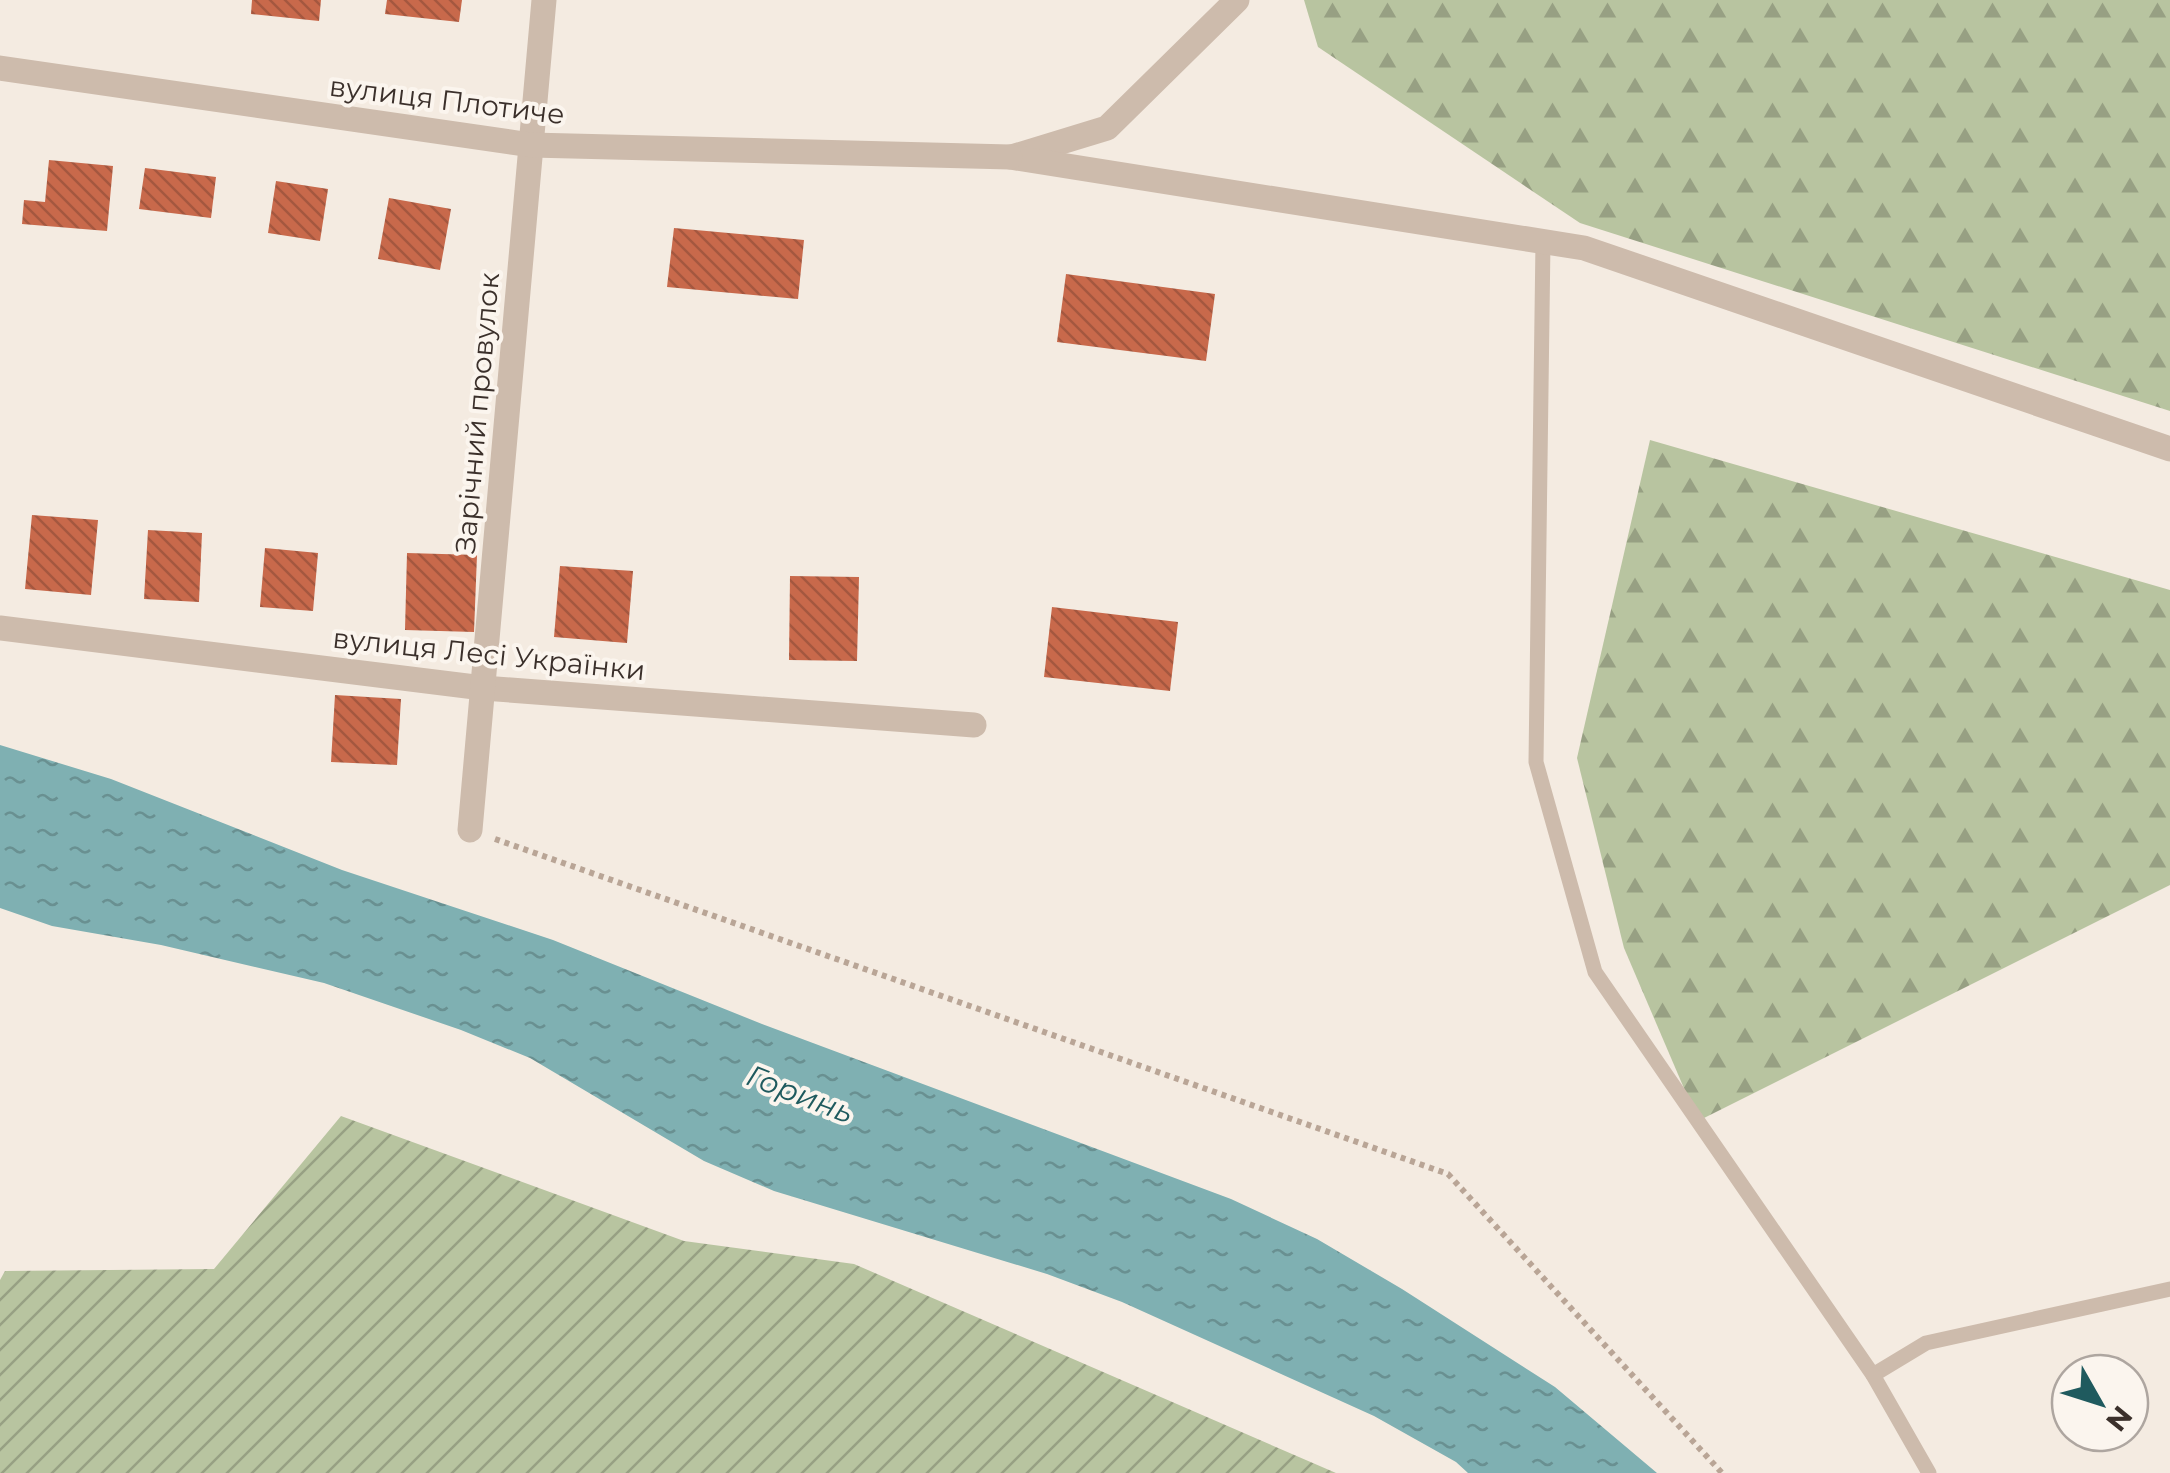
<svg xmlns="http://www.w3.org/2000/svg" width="2170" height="1473" font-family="Montserrat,sans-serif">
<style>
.forest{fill:url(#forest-firs)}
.garden{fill:url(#garden-furrows)}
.water{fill:url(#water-ripples)}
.building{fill:url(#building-back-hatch)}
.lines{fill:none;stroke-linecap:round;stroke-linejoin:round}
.path{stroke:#b9a596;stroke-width:6;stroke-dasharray:5 5;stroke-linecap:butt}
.service{stroke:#cdbbac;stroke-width:15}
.minor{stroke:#cdbbac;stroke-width:25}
.tertiary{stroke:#cdbbac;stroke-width:25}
.labels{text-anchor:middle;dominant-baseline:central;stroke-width:8;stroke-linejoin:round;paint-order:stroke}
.street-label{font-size:28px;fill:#3b302b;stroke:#fbf5ee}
.water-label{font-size:30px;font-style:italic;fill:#1f5a5e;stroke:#fbf5ee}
</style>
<defs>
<pattern id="forest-firs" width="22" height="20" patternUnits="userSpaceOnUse" patternTransform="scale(2.5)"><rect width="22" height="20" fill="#b8c4a0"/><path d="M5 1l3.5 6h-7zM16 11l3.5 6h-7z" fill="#97a083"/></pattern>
<pattern id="garden-furrows" width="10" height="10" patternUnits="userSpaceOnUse" patternTransform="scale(2.5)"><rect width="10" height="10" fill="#b8c4a0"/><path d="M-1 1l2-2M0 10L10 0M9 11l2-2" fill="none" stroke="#97a083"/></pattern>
<pattern id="water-ripples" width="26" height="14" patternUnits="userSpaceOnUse" patternTransform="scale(2.5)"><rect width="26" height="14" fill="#7fb0b2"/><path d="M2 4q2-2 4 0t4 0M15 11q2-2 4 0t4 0" fill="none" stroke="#699091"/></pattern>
<pattern id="building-back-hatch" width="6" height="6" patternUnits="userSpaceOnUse" patternTransform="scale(2.5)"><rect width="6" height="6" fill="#c8694b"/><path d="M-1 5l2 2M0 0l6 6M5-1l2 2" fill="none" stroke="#a4573f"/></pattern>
</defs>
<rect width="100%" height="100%" fill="#f4ebe1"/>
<g class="forest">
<polygon points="1304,0 2170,0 2170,411 1580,223 1318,47"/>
<polygon points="1650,440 2170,590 2170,885 1698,1121 1624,948 1577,758"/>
</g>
<polygon class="garden" points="341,1116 684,1241 854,1264 1336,1473 0,1473 0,1280 5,1271 214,1269"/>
<polygon class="water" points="0,745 111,779 342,870 553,940 762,1024 1231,1199 1317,1239 1402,1289 1555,1387 1657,1473 1468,1473 1456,1462 1374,1416 1122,1302 1047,1274 774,1191 704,1161 530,1058 461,1030 324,983 161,945 52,926 0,908"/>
<g class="building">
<polygon points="252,0 321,0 319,21 251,14"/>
<polygon points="387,0 462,0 459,22 385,14"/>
<polygon points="49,160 113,166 107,231 22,224 24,200 45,202"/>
<polygon points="145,168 216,177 211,218 139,209"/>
<polygon points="276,181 328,189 320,241 268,233"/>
<polygon points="389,198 451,209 440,270 378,259"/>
<polygon points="674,228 804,240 798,299 667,287"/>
<polygon points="1066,274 1215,294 1206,361 1057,342"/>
<polygon points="32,515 98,520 91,595 25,589"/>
<polygon points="148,530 202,533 199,602 144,599"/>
<polygon points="265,548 318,553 313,611 260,607"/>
<polygon points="407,553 477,555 474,632 405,630"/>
<polygon points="560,566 633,571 627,643 554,637"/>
<polygon points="790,576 859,577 857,661 789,660"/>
<polygon points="1052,607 1178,622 1170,691 1044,677"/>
<polygon points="335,695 401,699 397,765 331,762"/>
</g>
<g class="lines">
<polyline class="path" points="495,839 1448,1174 1722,1473"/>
<g class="service">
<polyline points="1543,241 1536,762 1595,972 1873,1375 1926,1343 2170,1289"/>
<polyline points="1873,1375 1929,1473"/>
</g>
<g class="minor">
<polyline points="1015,156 1107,128 1237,0"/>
<polyline points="1010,157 1584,248 2170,449"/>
<polyline points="0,628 483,688 974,725"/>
<polyline points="470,830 544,0"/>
</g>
<polyline class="tertiary" points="0,68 531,145 1010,157"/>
</g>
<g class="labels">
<g class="street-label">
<text transform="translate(447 100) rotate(7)">вулиця Плотиче</text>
<text transform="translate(477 413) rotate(-85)">Зарічний провулок</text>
<text transform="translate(489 654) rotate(6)">вулиця Лесі Українки</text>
</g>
<g class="water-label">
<text transform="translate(800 1094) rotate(21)">Горинь</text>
</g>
</g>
<g transform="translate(2100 1403) rotate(129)"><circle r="48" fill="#fbf5ee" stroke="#aea6a0" stroke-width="2.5"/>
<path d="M0-8L18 38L0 25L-18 38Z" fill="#1f5a5e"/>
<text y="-15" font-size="28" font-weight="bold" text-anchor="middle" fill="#3b302b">N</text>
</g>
</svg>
